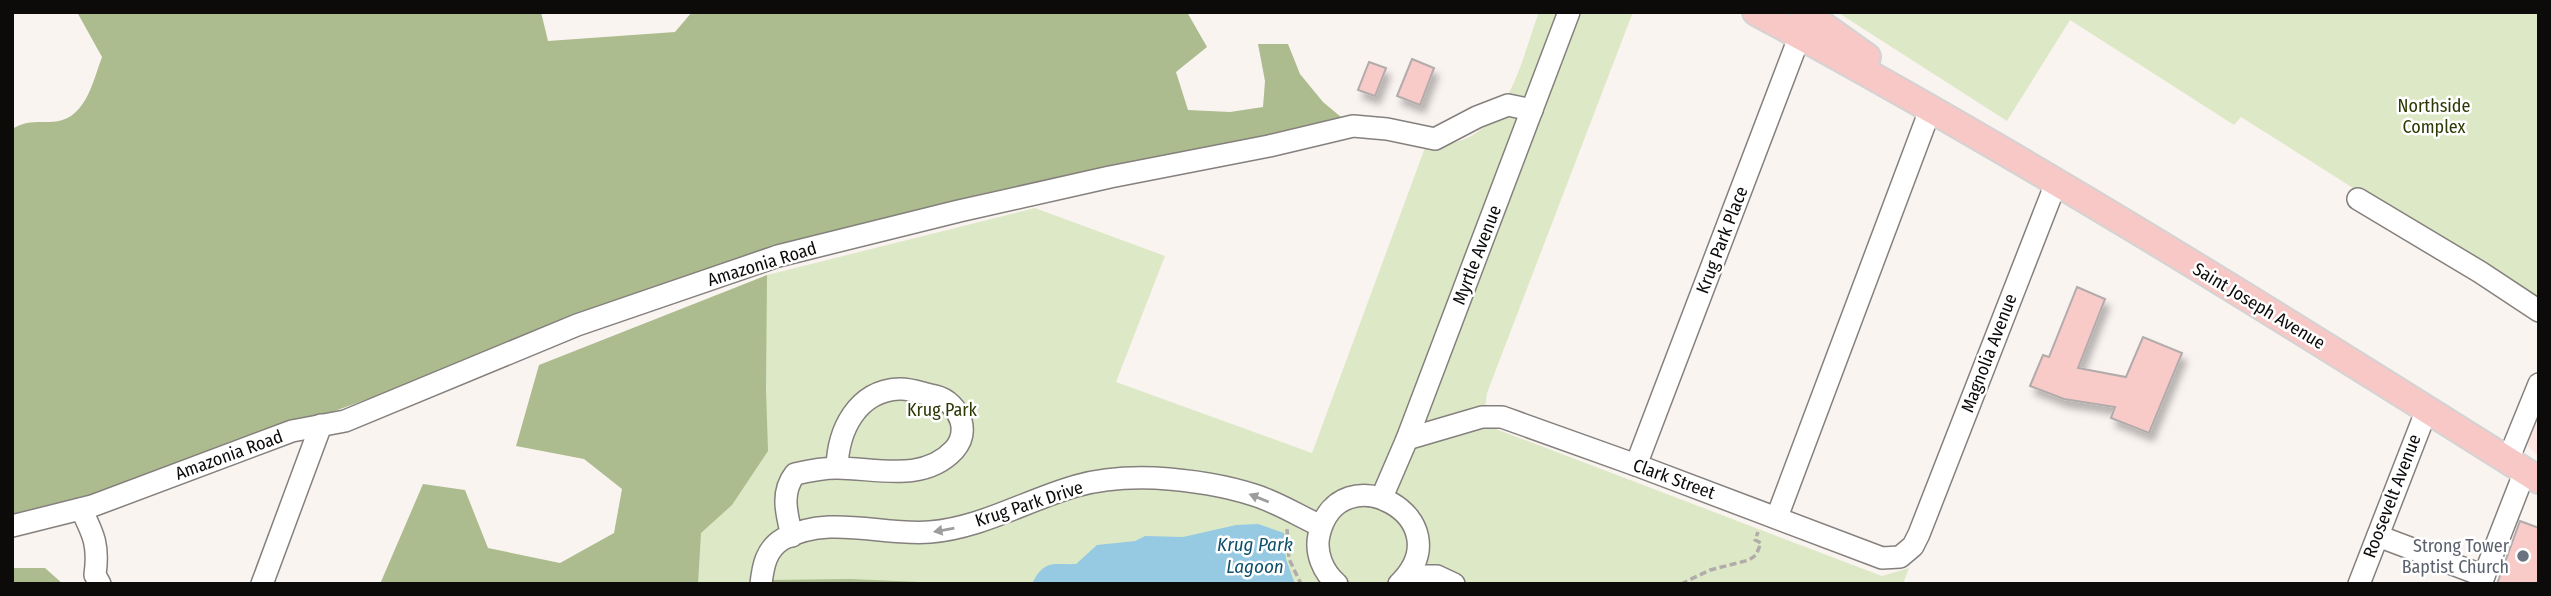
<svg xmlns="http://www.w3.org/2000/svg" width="2551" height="596" font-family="'Fira Sans Condensed',sans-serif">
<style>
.commercial{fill:#fbe6e1}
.green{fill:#dde9c6}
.forest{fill:#adbc8e}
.water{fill:#96c9e2}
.building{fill:#f8cbc9;stroke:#b2abab;stroke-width:2;filter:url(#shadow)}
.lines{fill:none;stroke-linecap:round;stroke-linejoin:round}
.minor-casing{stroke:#85807d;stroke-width:24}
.major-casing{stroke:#d3d3d3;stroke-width:30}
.path{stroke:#b1acaa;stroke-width:3.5;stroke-dasharray:7 3.5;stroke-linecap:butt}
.minor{stroke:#fff;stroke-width:21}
.major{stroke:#f8c8c6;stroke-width:26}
.oneway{fill:#9e9d9d}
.worship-dot{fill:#6b7280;stroke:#fff;stroke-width:2.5}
.labels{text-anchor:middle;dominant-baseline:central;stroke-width:5;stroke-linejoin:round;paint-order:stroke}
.park-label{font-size:18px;fill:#2d3904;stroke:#fff}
.street-label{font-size:18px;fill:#0d0b0a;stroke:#fff}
.worship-label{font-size:18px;fill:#5b616d;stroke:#fff;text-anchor:end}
.water-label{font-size:19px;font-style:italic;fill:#0e506a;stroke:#fff}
</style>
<defs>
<filter id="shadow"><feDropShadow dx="4.5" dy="8" stdDeviation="3.5" flood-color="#0004"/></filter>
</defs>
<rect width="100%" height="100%" fill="#faf4f1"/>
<polygon class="commercial" points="2539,406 2539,457 2528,446 2527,436"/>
<g class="green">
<path d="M1539,12H1633L1487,393L1483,424L1882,576L1909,568L1903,584H651L767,275L1035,208L1165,256L1116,382L1312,453L1426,145C1433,144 1440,145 1447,144C1508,135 1521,60 1539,12Z"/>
<polygon points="1837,12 2539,12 2539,306 2241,117 2234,125 2070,20 2007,121"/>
</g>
<g class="forest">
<path d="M77,12H541L548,41L675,32L692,12H1187L1207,47L1176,72L1188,110L1230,112L1263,107L1265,81L1258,44H1288L1300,74L1323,102L1347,122L769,255L265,436L108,496L12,521V129C25,121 35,122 50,122C85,122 92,84 102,57Z"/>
<polygon points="767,275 766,389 768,451 732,505 701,533 698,584 380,584 423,484 465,490 488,548 560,563 614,533 622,489 584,459 516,446 539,365"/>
<polygon points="12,568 45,568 63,584 12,584"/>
<polygon points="850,579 920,582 752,584 769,580"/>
</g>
<path class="water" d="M1258,524L1284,533L1286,559L1295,584H1032C1044,559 1053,565 1076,564L1097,545L1135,541L1145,536L1183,537L1236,525Z"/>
<g class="building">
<polygon points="1412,59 1434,68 1420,105 1397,96"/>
<polygon points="1369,62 1386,68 1375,96 1358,90"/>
<polygon points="2077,287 2105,299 2078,368 2126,377 2143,337 2182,353 2149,433 2111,418 2115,407 2064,399 2030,386 2043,355 2049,357"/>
<polygon points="2520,521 2539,528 2539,584 2497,584"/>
</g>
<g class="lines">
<defs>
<g id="minor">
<polyline points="2358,199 2480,272 2539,311"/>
<polyline points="1407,439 1482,417 1502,417 1636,465 1882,558 1900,557 1913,546 1919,534 2056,183"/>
<polyline points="2508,460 2539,384"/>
<polyline points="1636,465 1805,22"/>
<polyline points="1382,497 1407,439 1569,12"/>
<path d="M81,509C94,535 99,546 95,575L100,584"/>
<polyline points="1777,517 1930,110"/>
<polyline points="12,526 92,506 292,431 345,421 577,325 778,256 959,211 1110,177 1269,146 1353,126 1387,129 1435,139 1477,117 1508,105 1532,110"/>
<path d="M792,536C787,515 780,493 795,474C808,471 823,468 837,468C876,468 923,483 954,450C962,441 964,432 961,421C957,409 948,399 935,396C924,394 910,388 899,389C857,391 838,430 837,468"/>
<polyline points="2378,536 2484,576 2481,584"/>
<polyline points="1407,576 1437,576 1454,584"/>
<polyline points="2484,576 2525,471"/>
<polyline points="262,584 321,425"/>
<path d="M761,584C763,566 766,549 783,539C829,514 882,536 930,532C981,528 1027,500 1076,486C1100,479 1130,477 1155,478C1188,480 1223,485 1254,495C1277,502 1299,516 1321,526"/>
<path d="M1337,584C1323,572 1315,553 1319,535C1339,450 1466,519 1399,584"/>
<polyline points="2359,584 2427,409"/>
</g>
<g id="major">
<path d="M1756,12C2024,156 2282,318 2539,480"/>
<polyline points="1804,12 1867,57"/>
</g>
</defs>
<use href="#minor" class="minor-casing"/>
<use href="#major" class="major-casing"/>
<g class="path">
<polyline points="1287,529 1289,559 1301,584"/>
<polyline points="1681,584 1710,570 1749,560 1756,555 1761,543 1755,540 1758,532"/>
</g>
<use href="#minor" class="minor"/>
<use href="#major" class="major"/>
</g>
<defs><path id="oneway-solid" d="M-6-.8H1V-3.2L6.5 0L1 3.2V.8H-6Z" transform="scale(1.75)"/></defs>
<g class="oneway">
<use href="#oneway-solid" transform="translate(1259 498) rotate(-158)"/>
<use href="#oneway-solid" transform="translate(944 530) rotate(170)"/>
</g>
<circle class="worship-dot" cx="2523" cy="556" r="7"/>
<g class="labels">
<g class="park-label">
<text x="2434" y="106">Northside<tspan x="2434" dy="21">Complex</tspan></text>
<text x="942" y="410">Krug Park</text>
</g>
<g class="street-label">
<text transform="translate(1722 240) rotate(-69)">Krug Park Place</text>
<text transform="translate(1477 255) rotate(-69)">Myrtle Avenue</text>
<text transform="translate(762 264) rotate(-17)">Amazonia Road</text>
<text transform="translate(2259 306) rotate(31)">Saint Joseph Avenue</text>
<text transform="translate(1989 353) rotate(-69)">Magnolia Avenue</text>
<text transform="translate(229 455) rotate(-20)">Amazonia Road</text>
<text transform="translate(1674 479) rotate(20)">Clark Street</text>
<text transform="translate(2392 496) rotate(-69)">Roosevelt Avenue</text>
<text transform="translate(1029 504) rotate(-18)">Krug Park Drive</text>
</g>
<g class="worship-label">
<text x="2509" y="546">Strong Tower<tspan x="2509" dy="21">Baptist Church</tspan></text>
</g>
<g class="water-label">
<text x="1255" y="544">Krug Park<tspan x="1255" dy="22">Lagoon</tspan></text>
</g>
</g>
<rect width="2551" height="596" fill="none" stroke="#0d0b0a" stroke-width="28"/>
</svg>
